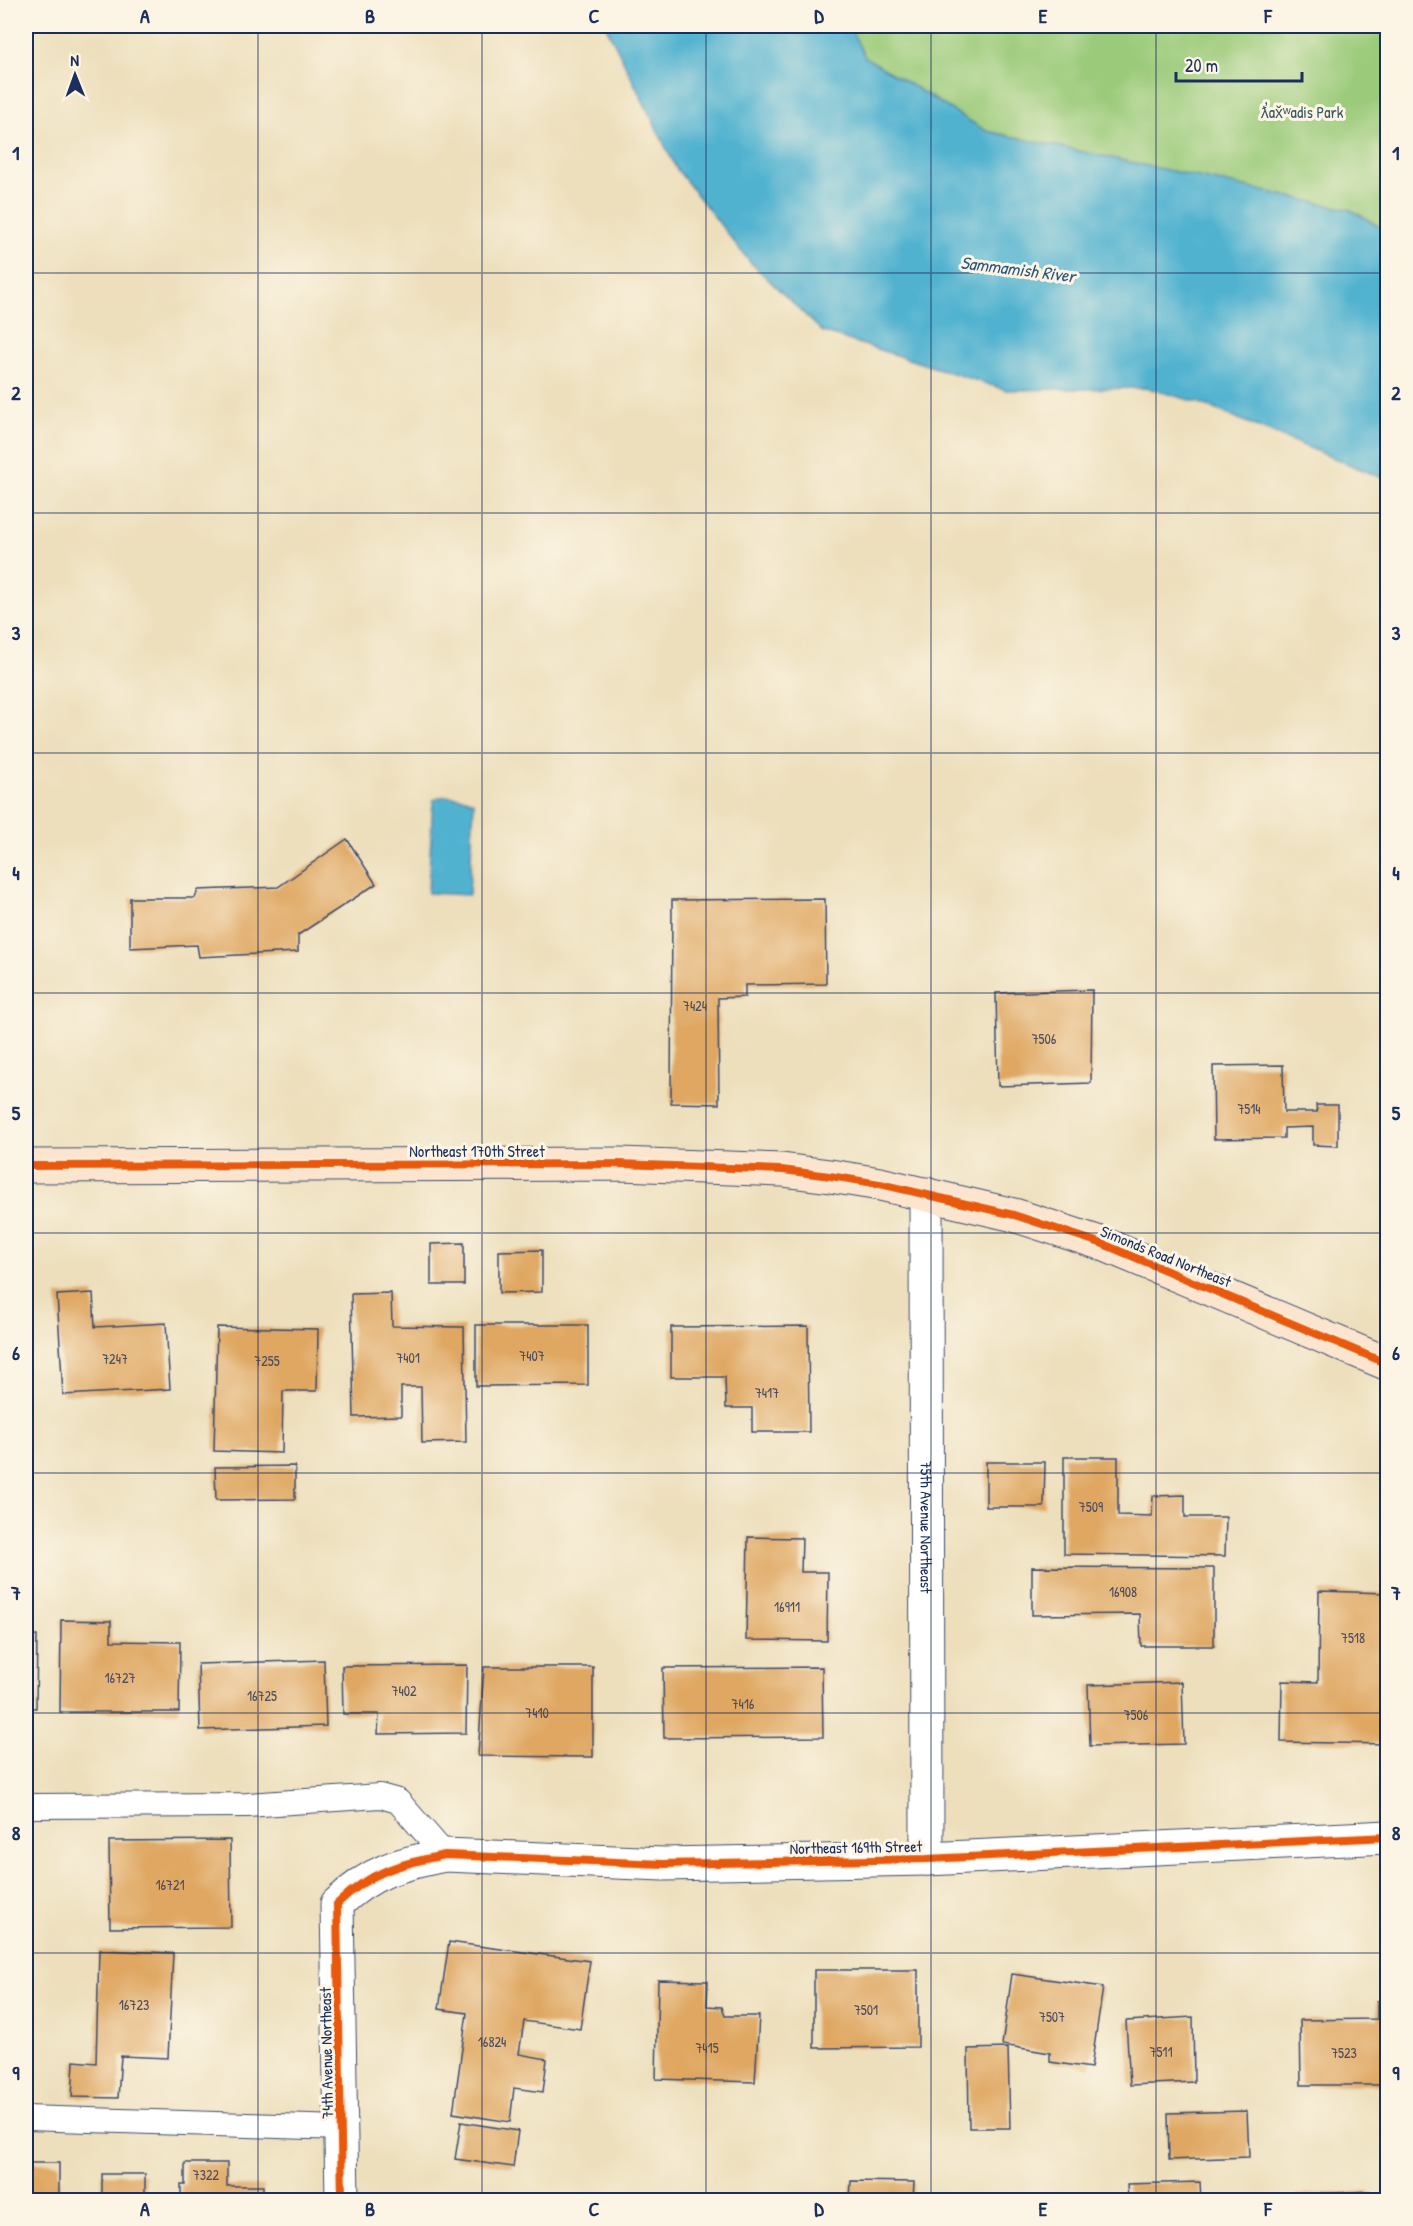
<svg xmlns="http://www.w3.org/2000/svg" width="1413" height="2226" font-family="'Patrick Hand',sans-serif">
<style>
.green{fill:#9bcb7a;stroke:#5b7d6c;stroke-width:1.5}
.water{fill:#51b2d0;stroke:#367097;stroke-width:1.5}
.building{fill:#dfa762}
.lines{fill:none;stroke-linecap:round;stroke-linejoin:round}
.service-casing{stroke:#3a496c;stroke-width:26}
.minor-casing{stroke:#3a496c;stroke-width:35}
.secondary-casing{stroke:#3a496c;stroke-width:35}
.service{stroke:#fff;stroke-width:24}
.minor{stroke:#fff;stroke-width:33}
.secondary{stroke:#fce5cf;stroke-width:33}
.cycleway-casing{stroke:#fcf5e5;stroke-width:11}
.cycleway{stroke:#e8590c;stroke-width:8}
.grid{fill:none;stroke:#1b2f5e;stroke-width:1.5;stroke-opacity:0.55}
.labels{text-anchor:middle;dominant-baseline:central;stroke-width:6;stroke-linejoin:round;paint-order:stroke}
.number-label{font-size:14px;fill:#4c4d5f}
.park-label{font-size:16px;fill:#3b5665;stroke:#fcf5e5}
.street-label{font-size:16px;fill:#1b2f5e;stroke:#fcf5e5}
.water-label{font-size:18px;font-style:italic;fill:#2b5680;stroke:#fcf5e5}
.neatline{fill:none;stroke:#1b2f5e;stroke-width:2}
.grid-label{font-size:20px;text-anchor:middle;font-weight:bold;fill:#1b2f5e}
</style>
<rect width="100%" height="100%" fill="#fcf5e5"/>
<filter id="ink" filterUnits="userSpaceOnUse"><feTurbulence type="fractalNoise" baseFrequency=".0167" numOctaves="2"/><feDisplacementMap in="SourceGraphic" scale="12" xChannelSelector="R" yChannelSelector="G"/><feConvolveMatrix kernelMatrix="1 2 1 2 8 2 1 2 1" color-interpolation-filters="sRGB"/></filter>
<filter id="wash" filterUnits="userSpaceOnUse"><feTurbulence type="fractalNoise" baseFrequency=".008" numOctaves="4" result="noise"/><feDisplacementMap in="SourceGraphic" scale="24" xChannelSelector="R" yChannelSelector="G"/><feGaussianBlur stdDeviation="1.35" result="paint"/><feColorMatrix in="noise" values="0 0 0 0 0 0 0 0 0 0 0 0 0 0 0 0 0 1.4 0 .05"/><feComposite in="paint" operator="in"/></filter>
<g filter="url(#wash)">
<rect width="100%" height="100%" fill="#eddfbc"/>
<polygon class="green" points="849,26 1387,26 1387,231 1351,210 986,131 865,57"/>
<g class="water">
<polygon points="606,26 849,26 865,57 986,131 1351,210 1387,231 1387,480 1200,403 1148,388 1006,390 823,332 749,261 676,168"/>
<polygon points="445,796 466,798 474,802 469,895 428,893 433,800"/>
</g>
<g id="blocks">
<g class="building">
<polygon points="347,839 376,884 298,935 298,952 199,957 197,945 130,948 130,898 195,898 198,890 278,887"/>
<polygon points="825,899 826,984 745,985 745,997 718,998 719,1104 671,1103 672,900"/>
<polygon points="1092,990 1091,1083 998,1086 996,993"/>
<polygon points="1283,1065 1284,1112 1317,1112 1316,1105 1338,1105 1338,1146 1313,1145 1313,1127 1284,1128 1284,1138 1214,1139 1213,1066"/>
<polygon points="464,1243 464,1285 431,1285 431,1244"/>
<polygon points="542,1250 542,1292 499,1293 499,1251"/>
<polygon points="93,1293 95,1327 166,1323 170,1389 63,1395 57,1295"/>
<polygon points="391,1293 392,1326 464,1327 466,1442 422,1443 421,1387 401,1387 401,1416 354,1417 351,1294"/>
<polygon points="476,1325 588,1325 588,1385 476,1386"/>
<polygon points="808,1326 809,1432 752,1432 752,1408 726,1408 725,1377 671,1377 671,1327"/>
<polygon points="217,1327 318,1329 317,1391 283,1391 282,1453 214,1451"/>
<polygon points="1064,1457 1118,1457 1118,1515 1152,1516 1153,1496 1185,1495 1185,1517 1226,1517 1225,1556 1064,1554"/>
<polygon points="986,1462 1045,1462 1044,1507 986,1507"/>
<polygon points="295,1466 295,1499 216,1500 215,1467"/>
<polygon points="748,1537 802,1538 801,1572 828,1572 827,1641 746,1640"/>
<polygon points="1032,1567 1214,1568 1214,1646 1141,1646 1140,1614 1032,1615"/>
<polygon points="1319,1591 1388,1593 1387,1744 1281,1742 1282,1681 1318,1682"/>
<polygon points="61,1620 111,1621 111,1641 180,1642 179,1712 60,1712"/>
<polygon points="26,1636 37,1636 36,1708 26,1708"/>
<polygon points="324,1660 326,1726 200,1730 198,1664"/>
<polygon points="467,1665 466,1733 378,1734 379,1714 343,1714 342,1666"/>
<polygon points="484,1667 593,1667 593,1757 478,1756"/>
<polygon points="822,1667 823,1737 664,1738 663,1668"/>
<polygon points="1182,1682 1184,1744 1090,1746 1088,1685"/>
<polygon points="230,1840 231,1927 110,1928 109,1841"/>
<polygon points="449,1942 590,1961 580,2029 524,2021 519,2054 547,2059 543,2092 514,2088 510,2122 453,2113 467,2013 439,2009"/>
<polygon points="99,1950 173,1953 168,2058 121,2056 118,2098 72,2097 74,2061 96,2063"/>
<polygon points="814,1970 918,1970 918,2047 814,2048"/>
<polygon points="1012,1974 1103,1987 1091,2068 1050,2062 1050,2053 1002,2045"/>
<polygon points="658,1980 708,1981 707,2006 722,2007 725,2016 759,2016 755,2082 656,2079"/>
<polygon points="1377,2001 1388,2001 1388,2085 1301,2085 1300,2020 1377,2019"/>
<polygon points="1193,2017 1194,2082 1130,2085 1126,2021"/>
<polygon points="1008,2048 1010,2128 969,2128 968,2049"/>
<polygon points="1247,2111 1249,2157 1169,2160 1168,2113"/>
<polygon points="461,2122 518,2131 513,2167 455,2159"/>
<rect x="26" y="2163" width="33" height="37"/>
<polygon points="185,2163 227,2163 227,2186 263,2186 263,2200 181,2200 181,2185 185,2185"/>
<polygon points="102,2174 145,2174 145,2195 159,2196 159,2200 78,2200 78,2195 102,2195"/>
<polygon points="851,2181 914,2182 913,2200 850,2200"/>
<polygon points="1200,2182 1201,2200 1128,2200 1127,2184"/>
<polygon points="1370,2191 1371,2200 1295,2200 1295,2195"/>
</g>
</g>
</g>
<g filter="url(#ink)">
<use href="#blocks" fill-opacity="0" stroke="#3a496c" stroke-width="1.5"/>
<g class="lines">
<defs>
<g id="service">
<polyline points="26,1806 247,1805 380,1796 398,1801 445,1855"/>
<polyline points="26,2118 341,2128"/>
</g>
<g id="minor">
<path id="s1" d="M926,1194L927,1859"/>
<path d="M342,2200L337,1904C371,1871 399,1864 445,1855L663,1864L927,1859L1388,1837"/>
</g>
<polyline id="secondary" points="26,1166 620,1164 782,1170 830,1176 880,1184 1014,1215 1103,1244 1388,1364"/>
</defs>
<use href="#service" class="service-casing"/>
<use href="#minor" class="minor-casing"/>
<use href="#secondary" class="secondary-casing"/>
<use href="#service" class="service"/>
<use href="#minor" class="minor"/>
<use href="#secondary" class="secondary"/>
<defs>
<g id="cycleway">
<polyline points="26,1166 620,1164 782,1170 830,1176 880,1184 1014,1215 1103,1244 1388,1364"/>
<path d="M342,2200L337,1904C371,1871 399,1864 445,1855L663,1864L927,1859L1388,1837"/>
</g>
</defs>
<use href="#cycleway" class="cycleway-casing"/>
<use href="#cycleway" class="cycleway"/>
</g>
</g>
<path class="grid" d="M258,26V2200M482,26V2200M706,26V2200M931,26V2200M1156,26V2200M26,273H1388M26,513H1388M26,753H1388M26,993H1388M26,1233H1388M26,1473H1388M26,1713H1388M26,1953H1388"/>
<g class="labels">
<g class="number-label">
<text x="695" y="1005">7424</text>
<text x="1044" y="1038">7506</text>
<text x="1249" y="1108">7514</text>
<text x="532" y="1355">7407</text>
<text x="408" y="1357">7401</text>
<text x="115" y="1358">7247</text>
<text x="267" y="1360">7255</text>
<text x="767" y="1392">7417</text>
<text x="1091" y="1506">7509</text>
<text x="1123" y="1591">16908</text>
<text x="787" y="1606">16911</text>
<text x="1353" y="1637">7518</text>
<text x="120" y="1677">16727</text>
<text x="404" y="1690">7402</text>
<text x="262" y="1695">16725</text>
<text x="743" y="1703">7416</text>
<text x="537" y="1712">7410</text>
<text x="1136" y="1714">7506</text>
<text x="170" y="1884">16721</text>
<text x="134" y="2004">16723</text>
<text x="866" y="2009">7501</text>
<text x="1052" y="2016">7507</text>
<text x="492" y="2041">16824</text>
<text x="707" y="2047">7415</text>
<text x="1161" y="2051">7511</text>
<text x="1344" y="2052">7523</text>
<text x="206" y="2174">7322</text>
</g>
<g class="park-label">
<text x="1302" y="112">ƛ̕ax̌ʷadis Park</text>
</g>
<g class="street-label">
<text x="477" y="1151">Northeast 170th Street</text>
<text transform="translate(1166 1256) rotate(22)">Simonds Road Northeast</text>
<text stroke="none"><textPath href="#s1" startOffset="333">75th Avenue Northeast</textPath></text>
<text transform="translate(856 1847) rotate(-1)">Northeast 169th Street</text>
<text transform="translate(326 2053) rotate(-91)">74th Avenue Northeast</text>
</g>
<g class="water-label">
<text transform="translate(1018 269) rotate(7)">Sammamish River</text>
</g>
</g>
<rect width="1413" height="2226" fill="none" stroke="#fcf5e5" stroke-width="66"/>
<g transform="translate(75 75) rotate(359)" stroke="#fcf5e5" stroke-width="4.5" paint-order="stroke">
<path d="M0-4.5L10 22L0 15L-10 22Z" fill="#1b2f5e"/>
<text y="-9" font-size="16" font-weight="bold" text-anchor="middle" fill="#1b2f5e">N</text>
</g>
<path d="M1176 72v9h126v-9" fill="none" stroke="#1b2f5e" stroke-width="3"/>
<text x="1185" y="72" font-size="18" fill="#1b2f5e" stroke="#fcf5e5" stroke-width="4.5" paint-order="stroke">20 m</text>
<rect x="33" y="33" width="1347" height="2160" class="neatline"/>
<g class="grid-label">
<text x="145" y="23">A</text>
<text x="370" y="23">B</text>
<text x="594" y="23">C</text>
<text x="819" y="23">D</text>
<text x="1043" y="23">E</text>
<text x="1268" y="23">F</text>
<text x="16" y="160">1</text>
<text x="1396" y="160">1</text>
<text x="16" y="400">2</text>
<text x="1396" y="400">2</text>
<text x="16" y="640">3</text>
<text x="1396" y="640">3</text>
<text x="16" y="880">4</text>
<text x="1396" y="880">4</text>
<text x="16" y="1120">5</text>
<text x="1396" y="1120">5</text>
<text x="16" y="1360">6</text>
<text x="1396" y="1360">6</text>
<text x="16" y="1600">7</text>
<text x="1396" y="1600">7</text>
<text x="16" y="1840">8</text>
<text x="1396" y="1840">8</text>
<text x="16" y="2080">9</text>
<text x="1396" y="2080">9</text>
<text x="145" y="2216">A</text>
<text x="370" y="2216">B</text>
<text x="594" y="2216">C</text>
<text x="819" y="2216">D</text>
<text x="1043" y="2216">E</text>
<text x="1268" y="2216">F</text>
</g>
</svg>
